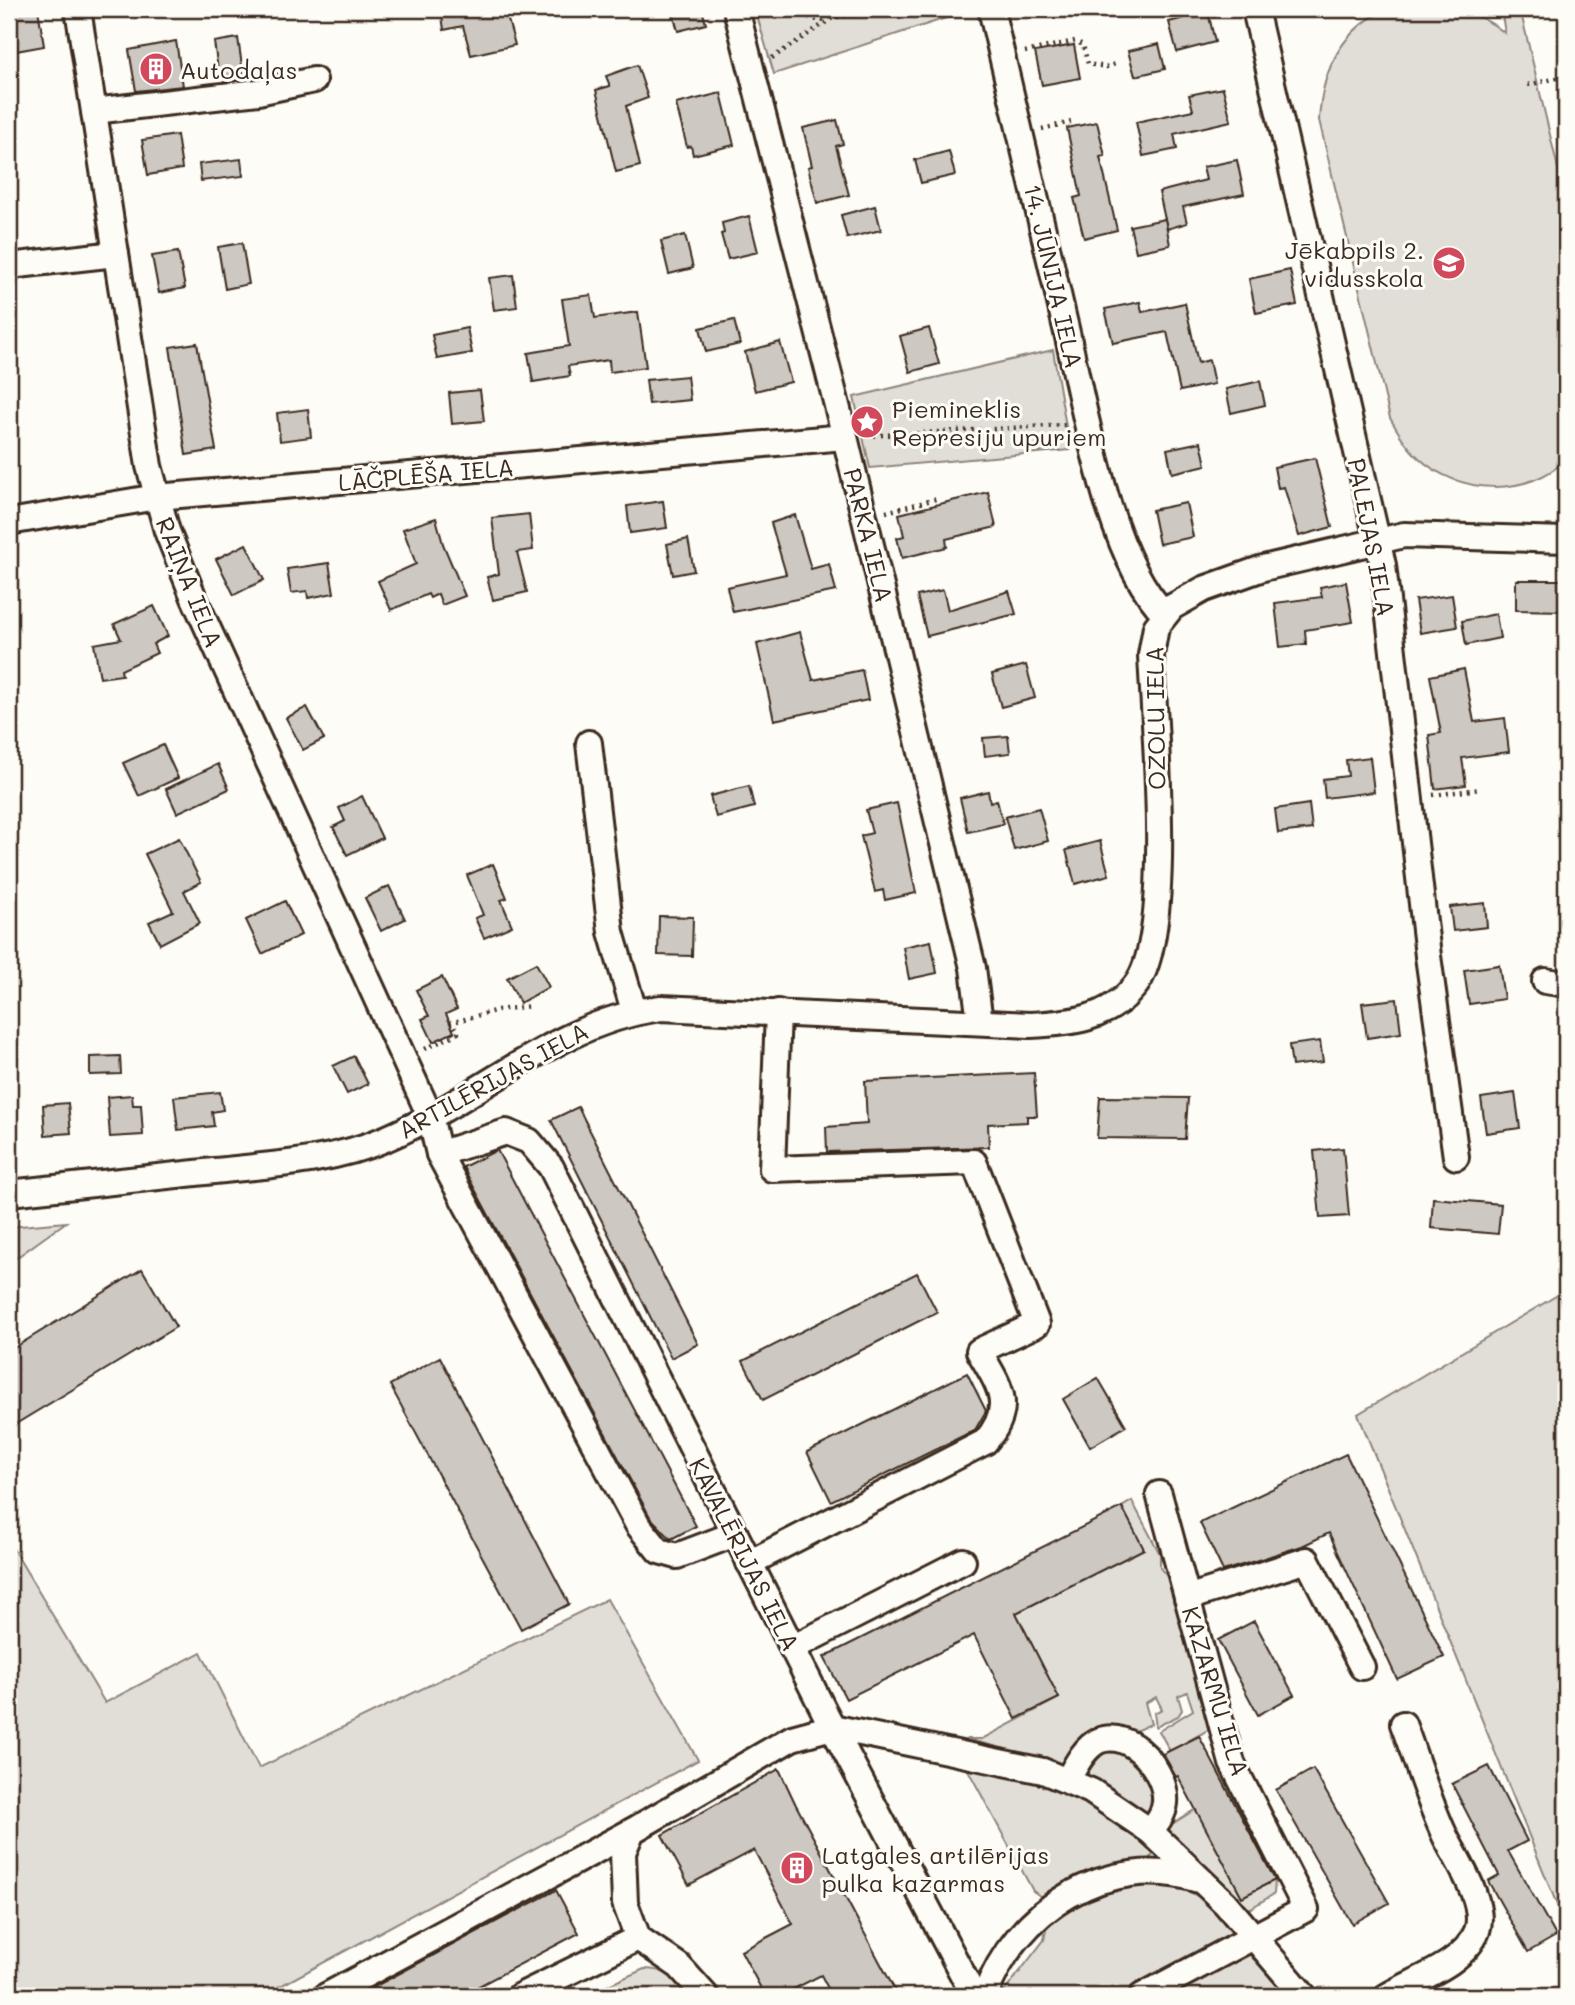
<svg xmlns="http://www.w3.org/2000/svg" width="1575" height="2005" font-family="Mali,sans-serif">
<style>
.green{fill:#e1ded7;stroke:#8e847a;stroke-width:2}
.building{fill:#cdc8c2;stroke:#3b2a1e;stroke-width:2}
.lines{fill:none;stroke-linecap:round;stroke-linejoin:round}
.minor-casing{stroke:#3b2a1e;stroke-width:30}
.path{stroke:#3b2a1e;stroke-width:4.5;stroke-dasharray:2 5;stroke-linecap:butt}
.minor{stroke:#fdfcf7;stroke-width:24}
.labels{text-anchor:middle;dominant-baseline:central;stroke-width:6;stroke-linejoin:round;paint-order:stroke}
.poi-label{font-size:24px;fill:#3b2a1e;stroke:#fdfcf7;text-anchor:start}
.street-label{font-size:24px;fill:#3b2a1e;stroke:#fdfcf7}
</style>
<rect width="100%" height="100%" fill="#fdfcf7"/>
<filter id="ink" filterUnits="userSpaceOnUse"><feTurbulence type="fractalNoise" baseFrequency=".0143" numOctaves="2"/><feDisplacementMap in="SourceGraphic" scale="14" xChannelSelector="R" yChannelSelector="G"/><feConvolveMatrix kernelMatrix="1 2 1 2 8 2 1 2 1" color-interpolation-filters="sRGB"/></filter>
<g filter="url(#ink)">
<g class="green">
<polygon points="755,9 974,9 774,74"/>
<path d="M1387,9C1438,9 1464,0 1505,33L1501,9H1520L1566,202V459C1528,498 1457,495 1418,457C1406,446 1398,432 1390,418L1319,120C1322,71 1340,30 1387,9Z"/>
<polygon points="1053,350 1070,450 870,468 854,397"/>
<polygon points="66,1222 9,1263 9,1227"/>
<polygon points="1566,1290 1566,1927 1358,1414"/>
<polygon points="1132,1501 1160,1554 1160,1568 1185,1598 1212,1725 1210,1729 1170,1751 1159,1731 1193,1710 1187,1692 1178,1696 1182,1710 1178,1716 1156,1727 1154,1713 1162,1709 1156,1697 1145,1703 1151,1724 1057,1766 1026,1754 966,1739 982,1739 1059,1698 1016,1613 1143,1549 1122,1507"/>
<polygon points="9,1542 105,1703 201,1652 259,1768 607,1599 698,1760 262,1996 9,1996"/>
<path d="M1110,1746C1134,1761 1165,1787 1144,1817L1086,1776V1760Z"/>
<path d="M967,1768L1056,1787L1112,1811L1153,1850V1855L1147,1860C1111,1864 1071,1873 1043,1898L1033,1891Z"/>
<polygon points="1196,1809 1242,1897 1275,1880 1274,1894 1246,1911 1166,1835 1169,1826"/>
<path d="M1161,1883C1202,1893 1208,1901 1236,1932L1235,1937L1134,1996H1001L1044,1940L1048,1920C1088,1896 1114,1885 1161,1883Z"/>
<polygon points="1248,1953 1288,1996 1153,1996"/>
<path d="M644,1969C668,1969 680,1980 696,1996H562L602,1988Z"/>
</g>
<g class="building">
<polygon points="9,9 38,9 44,46 16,51"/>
<polygon points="441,9 505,9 515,45 471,55 463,26 444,30"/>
<polygon points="672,9 702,9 706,24 678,31"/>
<polygon points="1208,12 1215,42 1177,52 1169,22"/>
<polygon points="238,38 243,73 219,77 214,42"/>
<polygon points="176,41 183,86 136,91 129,50"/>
<polygon points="1159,44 1165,69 1135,76 1128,51"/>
<polygon points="1074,45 1080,78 1042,85 1035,52"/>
<polygon points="637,65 648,98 626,106 640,166 616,172 596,90 610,86 606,76"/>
<polygon points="1223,88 1231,121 1174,134 1177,149 1143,156 1136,122 1193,110 1189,95"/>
<polygon points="721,93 734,145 693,155 691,146 687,147 676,104"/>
<polygon points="837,120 843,144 836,146 849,195 817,203 808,167 812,166 803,128"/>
<polygon points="1097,122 1105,156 1100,157 1117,230 1084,238 1074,198 1081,196 1067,128"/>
<polygon points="177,135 182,169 148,175 142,140"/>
<polygon points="949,151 955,175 921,183 915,160"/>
<polygon points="241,159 243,176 201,181 199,164"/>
<polygon points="1237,160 1244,194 1183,207 1187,223 1167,229 1159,192 1206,180 1203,167"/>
<polygon points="875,206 881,230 847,238 841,215"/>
<polygon points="749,216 758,252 728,259 721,234 724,233 722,223"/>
<polygon points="1165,219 1170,245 1136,252 1130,226"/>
<polygon points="685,235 693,268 669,274 661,241"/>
<polygon points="242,243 249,284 225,289 218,247"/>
<polygon points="178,252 185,288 159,293 152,256"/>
<polygon points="1290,270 1297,305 1256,313 1249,279"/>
<polygon points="513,275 517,307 494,310 489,278"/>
<polygon points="591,295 595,318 638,312 646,367 610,372 609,360 568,366 570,376 533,382 528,353 569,346 562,299"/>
<polygon points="1140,302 1142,312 1185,303 1198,363 1209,360 1214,384 1180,391 1167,332 1113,343 1105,309"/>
<polygon points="734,320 740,344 706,352 700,328"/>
<polygon points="467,328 472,353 437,359 432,335"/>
<polygon points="929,328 939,364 910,372 900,336"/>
<polygon points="780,342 791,382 755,391 745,352"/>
<polygon points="197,343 216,450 186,455 170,347"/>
<polygon points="687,376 690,400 649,404 646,380"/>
<polygon points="1260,381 1265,405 1231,413 1226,389"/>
<polygon points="480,390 484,421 452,424 449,393"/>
<polygon points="308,409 311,437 280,441 277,413"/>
<polygon points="1201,442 1206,465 1172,473 1167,449"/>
<polygon points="1315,458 1332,527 1299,536 1284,487 1278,488 1274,467"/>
<polygon points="988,492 996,527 946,539 947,547 902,558 897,538 904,536 899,514"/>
<polygon points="663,501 667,528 630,533 627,506"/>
<polygon points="1186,503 1193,537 1159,544 1152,510"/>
<polygon points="529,514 533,550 517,552 527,592 493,600 487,577 499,574 492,518"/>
<polygon points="795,515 811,569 829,564 836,591 733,612 727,587 786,574 771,523"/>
<polygon points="436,518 443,544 465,596 442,605 438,594 430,598 428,594 391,610 378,581 416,564 403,529"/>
<polygon points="688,539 694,571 673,575 667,544"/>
<polygon points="246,544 264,580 234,595 216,559"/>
<polygon points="329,563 334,593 308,598 307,591 291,593 287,569"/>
<polygon points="1516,580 1565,580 1565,611 1516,610"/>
<polygon points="1346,582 1353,622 1305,630 1306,644 1280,647 1275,603 1322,597 1320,587"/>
<polygon points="943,590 948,610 1009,591 1016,614 927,636 917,596"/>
<polygon points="1452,595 1457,627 1420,633 1415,600"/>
<polygon points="154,606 168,636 153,644 157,653 121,670 122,675 100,678 94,644 121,639 114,624"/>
<polygon points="1496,614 1500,638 1466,645 1462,621"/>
<polygon points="800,632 813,680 862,670 868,700 774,720 757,644"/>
<polygon points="1026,665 1035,698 1001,707 992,674"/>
<polygon points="1464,669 1474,722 1505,718 1509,752 1462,758 1466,785 1435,789 1429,735 1441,733 1430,676"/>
<polygon points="307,707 324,739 303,750 286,718"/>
<polygon points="1008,736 1010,753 985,756 983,738"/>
<polygon points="163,745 178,778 139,796 123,763"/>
<polygon points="1370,757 1374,792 1325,798 1323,779 1348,776 1346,760"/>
<polygon points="218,764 229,789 177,813 166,789"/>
<polygon points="749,786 754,807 716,817 710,796"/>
<polygon points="988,791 990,802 997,800 1003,824 968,832 960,798"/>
<polygon points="362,796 382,838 347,855 333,827 345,821 339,808"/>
<polygon points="897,803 916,893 885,900 883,890 875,892 861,836 872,833 866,810"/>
<polygon points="1309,804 1312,829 1278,833 1275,809"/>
<polygon points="1039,808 1048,841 1014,850 1005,817"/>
<polygon points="179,838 201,882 184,891 200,923 160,944 149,922 173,911 145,854"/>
<polygon points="1100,841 1109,875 1075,884 1066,850"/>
<polygon points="493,864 507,898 501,900 512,926 484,938 475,918 483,915 467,875"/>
<polygon points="389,886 405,919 381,931 365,898"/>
<polygon points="285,901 301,935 262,954 246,920"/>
<polygon points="1485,903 1487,927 1453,931 1450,907"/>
<polygon points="659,916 693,917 692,956 658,955"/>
<polygon points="931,941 937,973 909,979 903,947"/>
<polygon points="536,963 549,987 520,1003 507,978"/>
<polygon points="1499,965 1504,999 1469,1004 1464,970"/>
<polygon points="442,977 457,1009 446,1014 454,1032 433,1042 422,1019 429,1016 416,990"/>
<polygon points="1397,999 1401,1033 1367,1038 1362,1003"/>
<polygon points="1320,1041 1323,1062 1292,1066 1289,1045"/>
<polygon points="120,1056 121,1074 90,1075 90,1057"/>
<polygon points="354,1056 368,1084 347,1094 333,1066"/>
<polygon points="1034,1073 1037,1116 1027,1116 1027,1122 988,1124 989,1147 827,1152 826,1127 867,1124 865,1081"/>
<polygon points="220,1092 223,1110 212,1112 214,1126 178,1130 174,1097"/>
<polygon points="1515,1093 1520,1128 1486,1133 1481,1098"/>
<polygon points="132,1095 133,1105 141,1105 143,1135 110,1137 107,1097"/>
<polygon points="1100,1097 1188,1098 1185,1139 1097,1138"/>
<polygon points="68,1103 71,1133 45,1135 43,1105"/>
<polygon points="578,1107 698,1344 671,1358 551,1120"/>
<polygon points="1343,1148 1349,1216 1320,1218 1314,1151"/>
<polygon points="497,1150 696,1526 671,1539 650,1517 463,1167"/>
<polygon points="1433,1198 1501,1204 1498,1234 1431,1228"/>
<polygon points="142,1269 176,1327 9,1428 9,1351"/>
<polygon points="917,1273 937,1312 763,1400 743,1361"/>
<polygon points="440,1357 569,1604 521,1629 390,1385"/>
<polygon points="967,1373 986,1411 975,1430 831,1501 807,1452"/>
<polygon points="1098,1378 1126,1426 1090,1447 1063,1399"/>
<polygon points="1346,1454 1444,1657 1397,1679 1329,1533 1302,1546 1223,1571 1200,1523"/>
<polygon points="1122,1507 1144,1549 1016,1613 1059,1698 1016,1719 974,1635 846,1699 824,1657"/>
<polygon points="1254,1621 1294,1695 1258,1715 1218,1640"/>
<polygon points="1199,1736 1275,1880 1242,1897 1178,1776 1176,1777 1163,1754"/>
<polygon points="1489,1766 1527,1841 1508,1851 1556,1936 1528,1952 1488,1881 1499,1875 1452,1784"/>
<polygon points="779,1769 796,1805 898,1996 832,1996 821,1975 780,1996 765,1996 741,1951 793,1924 754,1850 689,1885 662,1835"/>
<polygon points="1313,1769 1389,1903 1352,1924 1276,1790"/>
<polygon points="556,1890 579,1933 460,1996 357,1996"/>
</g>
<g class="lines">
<defs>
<g id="minor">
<polyline points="78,9 149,466 167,531 194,598 430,1116 439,1154 506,1132 529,1141 551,1167 824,1711 974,1996"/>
<polyline points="736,9 845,437 973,968 980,1022"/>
<path d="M991,9C1015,112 1040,216 1064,320C1084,401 1106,556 1165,614"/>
<polyline points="1255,9 1383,565 1428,956 1456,1157"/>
<polyline points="94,111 258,92 314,80"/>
<polyline points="9,266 116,254"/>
<polyline points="9,522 157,497 845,437"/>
<polyline points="589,743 611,932 634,1011"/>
<polyline points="1545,981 1566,984"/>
<polyline points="439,1154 638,1525 659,1551 677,1556 735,1534"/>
<path d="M9,1193C77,1186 146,1178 214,1171C271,1165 332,1162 385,1139C480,1099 556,1022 661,1008L1030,1025C1070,1023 1108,1020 1135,986C1175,936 1154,725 1151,655L1156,627L1172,607L1204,589L1263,568L1404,535L1566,540"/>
<path d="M749,1563L985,1442C1016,1406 999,1386 979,1351L1037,1324L974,1162L772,1169L778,1012"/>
<polyline points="1187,1598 1307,1560 1362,1667"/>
<polyline points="792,1648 963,1561"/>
<path d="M1068,1779C1075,1767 1084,1748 1098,1741C1131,1727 1168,1773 1165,1803C1164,1814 1157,1823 1150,1831"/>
<polyline points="326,1996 632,1831"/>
<polyline points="520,1996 638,1938"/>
<polyline points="706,1996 679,1966 638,1938 625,1903 623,1852 632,1831 792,1738 832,1727 1043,1771 1091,1791 1150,1831 1225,1903 1304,1996"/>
<path d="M985,1996C1015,1910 1108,1851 1199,1880"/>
<polyline points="1142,1996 1306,1909 1232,1763 1159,1494"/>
<path d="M1387,1996C1415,1979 1464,1965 1477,1931C1487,1903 1456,1859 1445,1836C1428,1800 1417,1761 1403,1724"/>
</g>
</defs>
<use href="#minor" class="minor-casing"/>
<g class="path">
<polyline points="797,9 812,19 825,21"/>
<polyline points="1025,52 1075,41 1083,45 1088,64 1106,67 1118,63"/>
<polyline points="772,58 834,17 905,9"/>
<polyline points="1528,85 1566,76"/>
<polyline points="1042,129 1071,122"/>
<polyline points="867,436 1065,425"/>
<polyline points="886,512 936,499"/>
<polyline points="1433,795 1480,789"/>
<polyline points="450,1023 498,1010 532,1006"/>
<polyline points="425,1049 458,1033 452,1023"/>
</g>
<use href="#minor" class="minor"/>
</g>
</g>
<defs>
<symbol id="building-disc" viewBox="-11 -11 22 22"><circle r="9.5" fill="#d1495b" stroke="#fdfcf7"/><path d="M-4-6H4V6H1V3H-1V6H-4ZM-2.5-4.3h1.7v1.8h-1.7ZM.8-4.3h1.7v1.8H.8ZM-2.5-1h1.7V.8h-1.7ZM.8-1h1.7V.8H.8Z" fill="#fff"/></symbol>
<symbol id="school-disc" viewBox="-11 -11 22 22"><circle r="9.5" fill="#d1495b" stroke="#fdfcf7"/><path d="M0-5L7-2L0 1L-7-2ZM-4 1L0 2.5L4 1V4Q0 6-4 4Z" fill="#fff"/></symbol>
<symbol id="sight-disc" viewBox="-11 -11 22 22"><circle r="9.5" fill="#d1495b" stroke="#fdfcf7"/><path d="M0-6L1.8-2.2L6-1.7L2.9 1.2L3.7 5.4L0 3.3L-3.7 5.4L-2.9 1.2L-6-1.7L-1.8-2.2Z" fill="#fff"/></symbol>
</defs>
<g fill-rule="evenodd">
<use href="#building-disc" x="137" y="50" width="38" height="38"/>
<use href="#school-disc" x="1430" y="244" width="38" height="38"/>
<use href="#sight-disc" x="848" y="403" width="38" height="38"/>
<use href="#building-disc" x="778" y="1849" width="38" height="38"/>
</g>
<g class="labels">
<g class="poi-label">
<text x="180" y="69">Autodaļas</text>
<text x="1424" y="249" text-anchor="end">Jēkabpils 2.<tspan x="1424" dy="28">vidusskola</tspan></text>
<text x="892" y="408">Piemineklis<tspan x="892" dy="28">Represiju upuriem</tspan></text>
<text x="822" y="1854">Latgales artilērijas<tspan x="822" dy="28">pulka kazarmas</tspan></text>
</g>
<g class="street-label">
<text transform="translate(1054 276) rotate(77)">14. JŪNIJA IELA</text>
<text transform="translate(426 474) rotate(-5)">LĀČPLĒŠA IELA</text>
<text transform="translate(869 535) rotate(76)">PARKA IELA</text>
<text transform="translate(1372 537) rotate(79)">PALEJAS IELA</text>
<text transform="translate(190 582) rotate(68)">RAIŅA IELA</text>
<text transform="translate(1155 718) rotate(-91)">OZOLU IELA</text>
<text transform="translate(493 1080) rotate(-29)">ARTILĒRIJAS IELA</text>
<text transform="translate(745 1554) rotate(63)">KAVALĒRIJAS IELA</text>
<text transform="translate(1216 1691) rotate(73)">KAZARMU IELA</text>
</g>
</g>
<rect width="1575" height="2005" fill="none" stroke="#fdfcf7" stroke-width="35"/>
<rect x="18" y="18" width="1540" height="1970" fill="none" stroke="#3b2a1e" stroke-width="2.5" filter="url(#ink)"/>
</svg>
